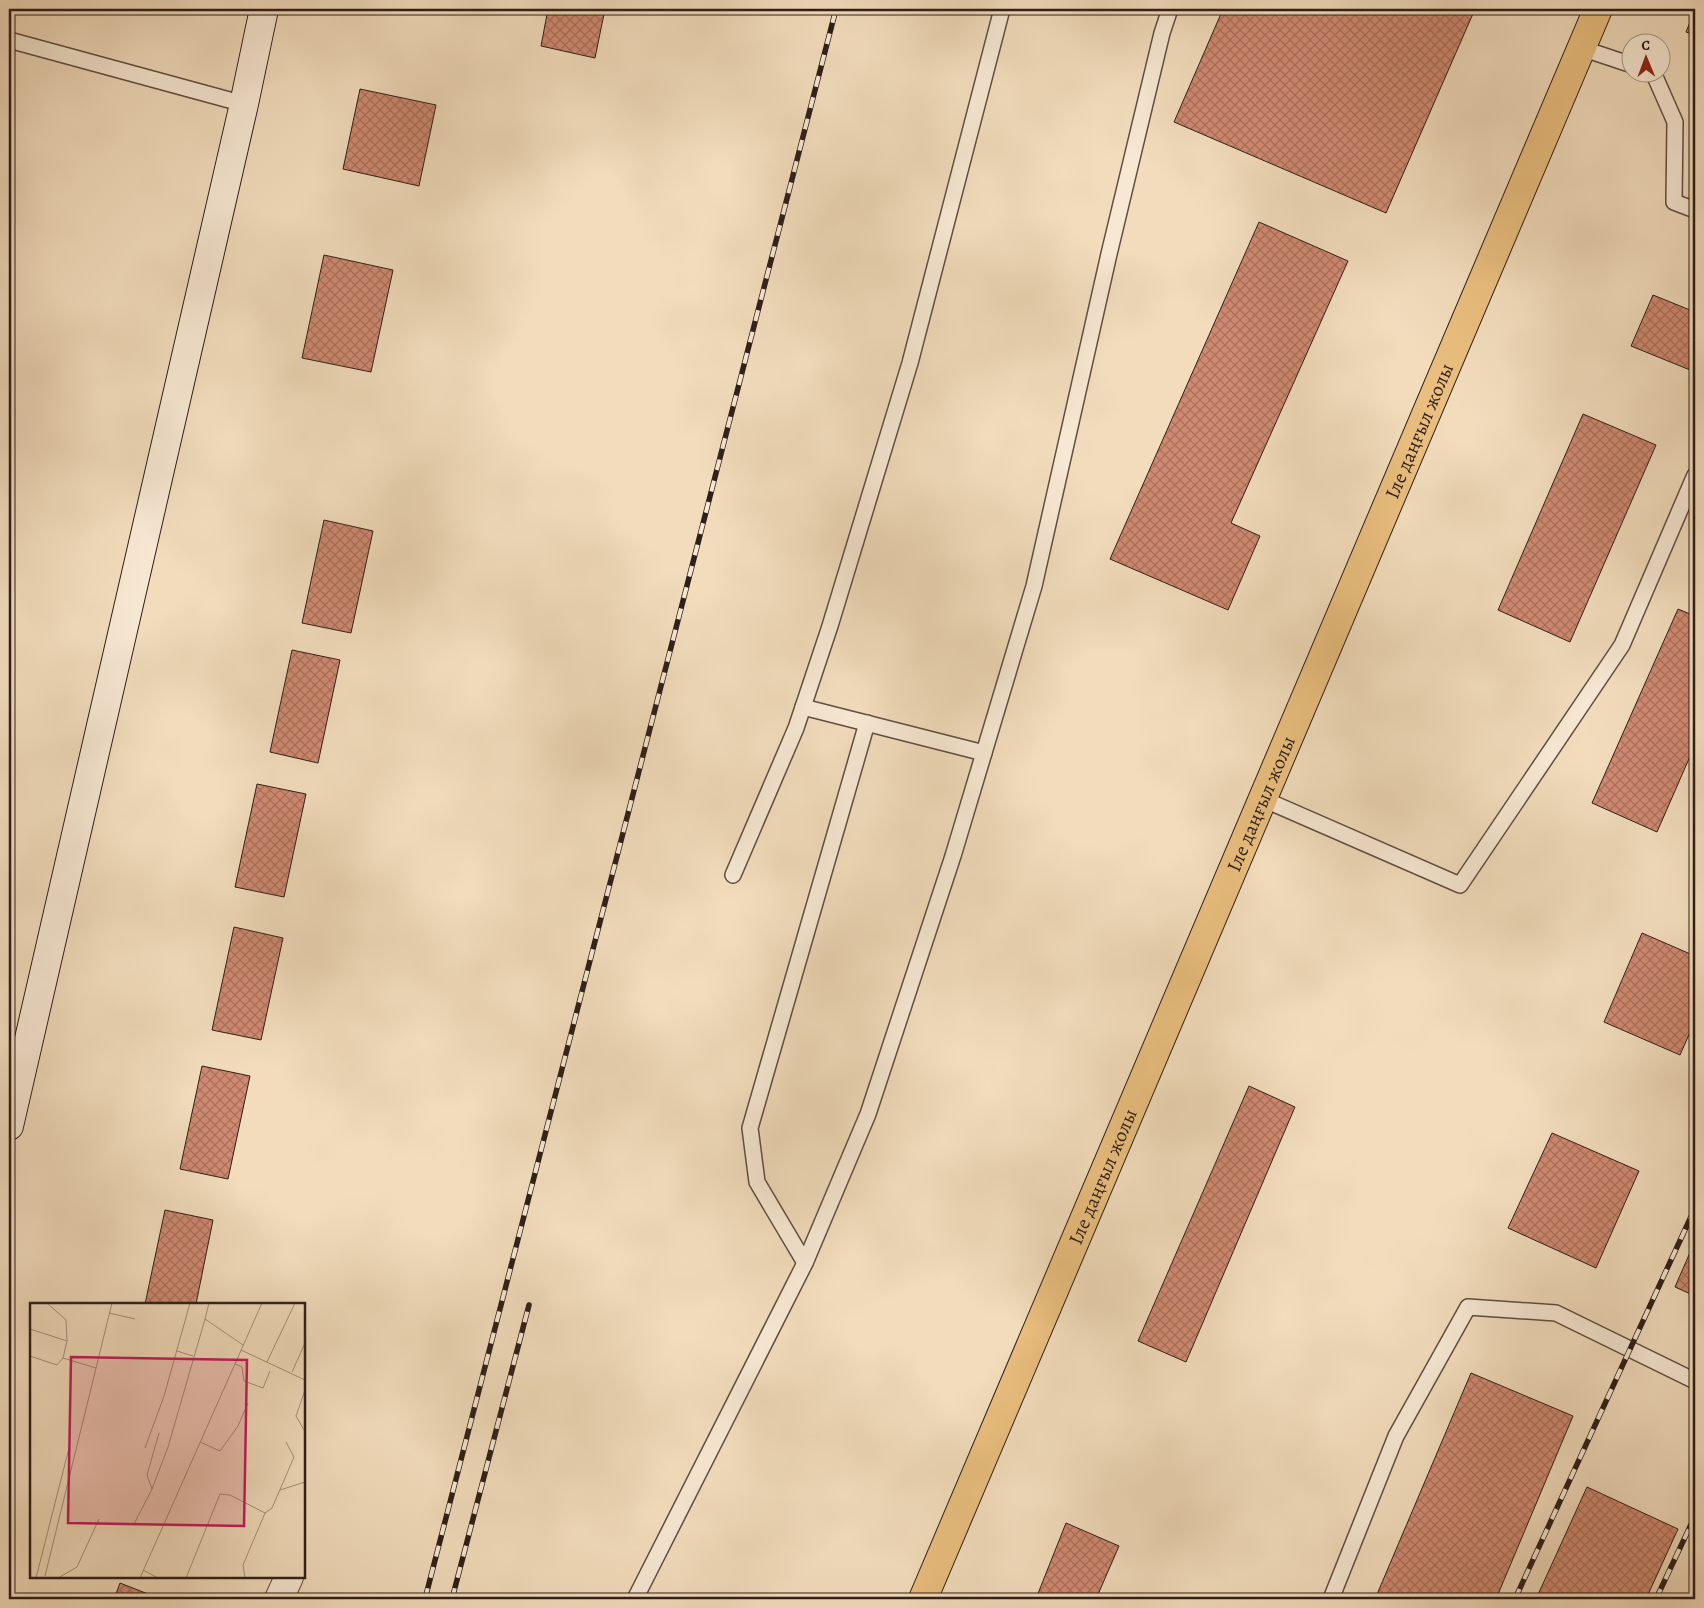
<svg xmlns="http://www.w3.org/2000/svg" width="1704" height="1608" font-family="Alegreya,serif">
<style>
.building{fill:url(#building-cross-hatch);stroke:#2e1f19}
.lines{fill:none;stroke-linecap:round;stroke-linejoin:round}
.lane-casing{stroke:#5f4e42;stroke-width:18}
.street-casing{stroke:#5f4e42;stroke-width:30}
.secondary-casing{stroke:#2e1f19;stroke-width:30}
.primary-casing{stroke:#2e1f19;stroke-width:30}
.lane{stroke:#f7e8d3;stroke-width:15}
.street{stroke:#f7e8d3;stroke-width:28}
.secondary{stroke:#f7e8d3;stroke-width:28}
.primary{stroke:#e9be7e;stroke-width:28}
.rail-casing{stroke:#2e1f19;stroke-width:5.5}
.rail{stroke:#f7e8d3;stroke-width:4;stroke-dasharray:11;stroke-linecap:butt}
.labels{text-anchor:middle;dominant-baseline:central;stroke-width:5;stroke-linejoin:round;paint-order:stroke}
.street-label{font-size:20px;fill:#2e1f19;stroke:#f7e8d3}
.inset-road{fill:none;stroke:#a4907b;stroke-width:1}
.view{fill:#c2185b;fill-opacity:0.15;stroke:#c2185b;stroke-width:2.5}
.inset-edge{fill:none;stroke:#2e1f19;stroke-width:2.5}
</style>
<defs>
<pattern id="building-cross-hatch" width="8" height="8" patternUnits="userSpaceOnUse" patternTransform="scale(1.25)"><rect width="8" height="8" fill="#d08a71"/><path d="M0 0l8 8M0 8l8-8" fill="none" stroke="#a9705c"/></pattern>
</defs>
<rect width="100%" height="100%" fill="#f2dcbc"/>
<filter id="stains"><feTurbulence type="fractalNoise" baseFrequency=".004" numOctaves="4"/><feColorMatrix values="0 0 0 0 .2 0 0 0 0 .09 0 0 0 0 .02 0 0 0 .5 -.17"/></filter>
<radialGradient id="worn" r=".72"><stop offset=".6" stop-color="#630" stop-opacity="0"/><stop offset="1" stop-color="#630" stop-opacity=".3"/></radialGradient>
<g class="building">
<polygon points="548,9 605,9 595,58 541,46"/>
<polygon points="1223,9 1475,9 1386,213 1174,122"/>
<polygon points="1695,10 1695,35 1686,32"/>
<polygon points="360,89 436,105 419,186 343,169"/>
<polygon points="1259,222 1348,261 1231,523 1260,536 1228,610 1110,559"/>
<polygon points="324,255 393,270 371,372 302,358"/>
<polygon points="1653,295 1695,312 1695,372 1631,346"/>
<polygon points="1583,414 1656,445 1570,642 1498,610"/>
<polygon points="324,520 373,531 351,633 302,623"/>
<polygon points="1678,609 1695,616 1695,745 1657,832 1592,803"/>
<polygon points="292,650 340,660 318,763 270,752"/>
<polygon points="257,784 306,794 284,897 235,887"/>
<polygon points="234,927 283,938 261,1040 212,1030"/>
<polygon points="1642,933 1695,956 1695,1021 1680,1055 1604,1022"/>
<polygon points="202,1066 250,1076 228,1179 180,1169"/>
<polygon points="1249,1086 1295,1107 1186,1362 1138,1341"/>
<polygon points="1552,1133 1639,1171 1596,1268 1508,1228"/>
<polygon points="165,1210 213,1220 196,1304 145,1304"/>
<polygon points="1695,1241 1695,1296 1675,1287"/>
<polygon points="1471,1373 1573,1416 1496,1599 1375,1599"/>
<polygon points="1587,1487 1678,1529 1646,1599 1536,1599"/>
<polygon points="1066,1523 1119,1546 1096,1599 1046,1599 1037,1596"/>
<polygon points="120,1583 161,1599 114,1599"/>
</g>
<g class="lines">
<defs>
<g id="lane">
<polyline points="9,40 244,104"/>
<polyline points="1581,48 1632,65"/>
<polyline points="1653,72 1675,122 1674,202 1695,210"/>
<polyline points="803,707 984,753"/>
<polyline points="1263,799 1460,885 1622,645 1695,475"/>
<polyline points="733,875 796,728 830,626 910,363 1002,9"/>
<polyline points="805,1263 757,1182 750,1128 867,723"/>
<polyline points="635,1599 805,1263 868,1114 953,856 1034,586 1109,254 1162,33 1170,9"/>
<polyline points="1331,1599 1396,1436 1468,1307 1556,1313 1695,1381"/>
</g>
<polyline id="street" points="279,1599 289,1577"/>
<polyline id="secondary" points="9,1126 244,104 264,9"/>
<g id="primary">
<path id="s1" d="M923,1599L1598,9"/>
</g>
</defs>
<use href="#lane" class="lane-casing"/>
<use href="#street" class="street-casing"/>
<use href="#secondary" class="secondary-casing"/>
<use href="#primary" class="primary-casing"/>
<use href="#lane" class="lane"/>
<use href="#street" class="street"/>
<use href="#secondary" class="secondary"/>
<use href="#primary" class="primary"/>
<defs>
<g id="rail">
<polyline points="425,1599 836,9"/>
<polyline points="452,1599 529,1305"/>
<polyline points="1515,1599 1695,1208"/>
<polyline points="1656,1599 1695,1516"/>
</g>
</defs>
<use href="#rail" class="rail-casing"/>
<use href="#rail" class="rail"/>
</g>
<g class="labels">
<g class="street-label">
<text stroke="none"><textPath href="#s1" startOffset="1269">Іле даңғыл жолы</textPath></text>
<text stroke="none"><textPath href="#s1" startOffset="864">Іле даңғыл жолы</textPath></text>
<text stroke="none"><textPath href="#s1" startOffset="459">Іле даңғыл жолы</textPath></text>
</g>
</g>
<g transform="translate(30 1303)">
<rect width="275" height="275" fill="#f2dcbc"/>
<path class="inset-road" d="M179,0L175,16L213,42M79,10L105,16M0,26L37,38L36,17L17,0M211,47L275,77M147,48L163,53M0,53L27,62L33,55L66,65M33,55L37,38M237,59L265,0M205,61L212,64L214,78L233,85L240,68M262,69L275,40M274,127L266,113L275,87M170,139L190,148L208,123L218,100M115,145L134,93L160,0M122,186L117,172L129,130M250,187L275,179M104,221L122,186L138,144L175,16M113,267L128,275M15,273L82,0M6,275L39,145M28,275L47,264L69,216M110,275L232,0M156,275L190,191L200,192L235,210L242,205L264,154L256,139M215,275L213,262L235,210"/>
<path class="view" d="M41,54L217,57L214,223L38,220Z"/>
<rect width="275" height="275" class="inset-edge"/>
</g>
<rect width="1704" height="1608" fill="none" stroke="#f2dcbc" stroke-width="30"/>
<rect x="10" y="10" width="1684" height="1588" fill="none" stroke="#2e1f19" stroke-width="2.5"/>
<rect x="15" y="15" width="1674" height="1578" fill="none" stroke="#2e1f19"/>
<g transform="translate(1646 58) rotate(359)"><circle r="24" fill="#f7e8d3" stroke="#a79889"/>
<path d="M0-4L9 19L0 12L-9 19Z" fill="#8f2418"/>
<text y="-8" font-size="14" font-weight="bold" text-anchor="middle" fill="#2e1f19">С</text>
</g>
<rect width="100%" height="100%" filter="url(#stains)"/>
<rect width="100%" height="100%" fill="url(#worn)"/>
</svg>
